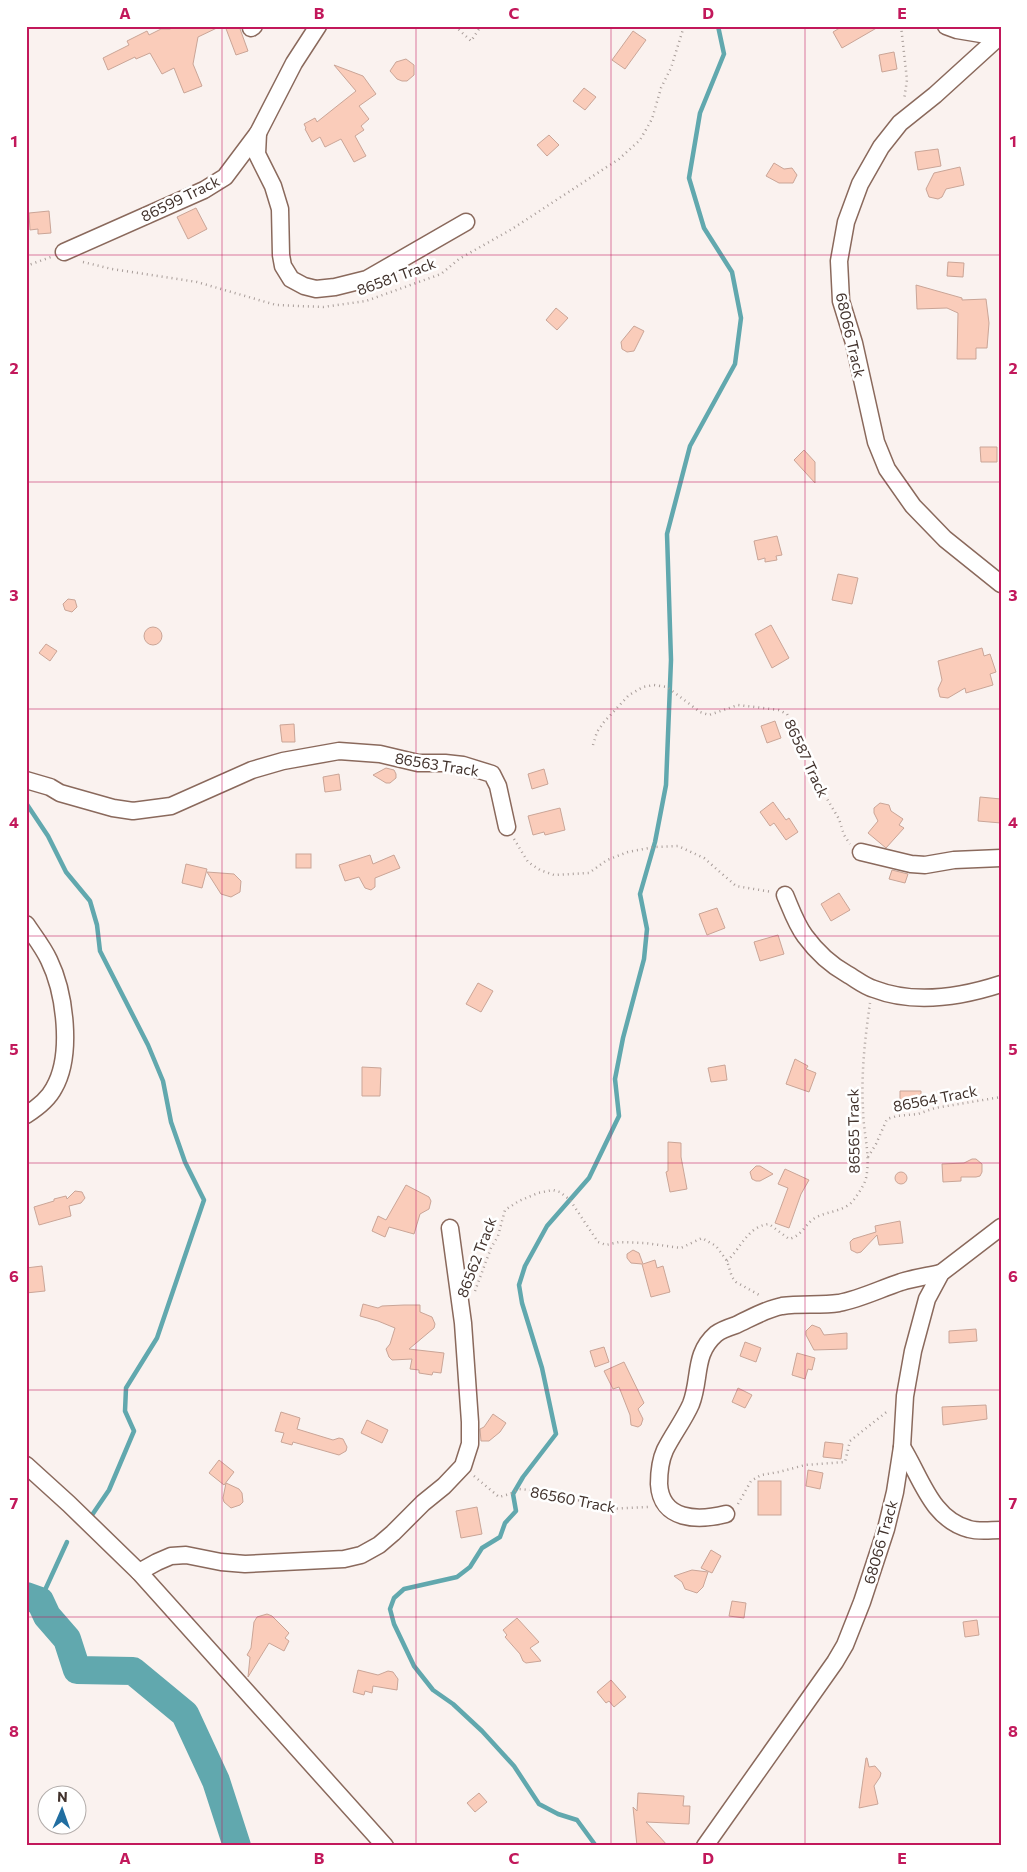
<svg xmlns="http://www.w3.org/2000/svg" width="1027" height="1872" font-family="Commissioner,sans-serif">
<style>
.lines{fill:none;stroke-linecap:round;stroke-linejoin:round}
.stream{stroke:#61a8ae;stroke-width:4.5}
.river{stroke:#61a8ae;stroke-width:28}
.building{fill:#faccba;stroke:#caa597}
.minor-casing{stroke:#8a695c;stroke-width:19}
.path{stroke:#a89d99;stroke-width:2.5;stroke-dasharray:1 4;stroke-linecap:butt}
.minor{stroke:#fff;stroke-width:16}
.grid{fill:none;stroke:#c2185b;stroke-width:1;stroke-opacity:0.55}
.labels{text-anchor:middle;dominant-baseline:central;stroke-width:5;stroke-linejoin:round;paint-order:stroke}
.street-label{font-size:15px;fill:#41322c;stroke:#fff}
.neatline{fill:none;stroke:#c2185b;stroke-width:2}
.grid-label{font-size:16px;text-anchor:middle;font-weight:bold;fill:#c2185b}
</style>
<rect width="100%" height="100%" fill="#faf2ef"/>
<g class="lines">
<g class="stream">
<polyline points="26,803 48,836 66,872 90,901 97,925 100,951 148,1045 163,1081 171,1122 185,1162 204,1200 157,1338 126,1388 125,1411 134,1431 109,1490 90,1518"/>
<polyline points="40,1601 67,1542"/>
<polyline points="596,1846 577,1820 558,1814 539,1804 514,1766 482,1731 453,1704 433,1690 414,1666 394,1624 390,1609 394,1598 404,1589 457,1577 470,1567 482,1548 500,1537 505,1523 516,1511 513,1494 523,1477 556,1434 542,1368 522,1303 519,1285 525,1266 547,1226 589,1178 619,1116 615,1079 623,1038 644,959 647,929 640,894 655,842 666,785 671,660 667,534 690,446 735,364 741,318 732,272 704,228 689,178 700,113 724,54 718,26"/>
</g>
<polyline class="river" points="26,1596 40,1601 47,1616 67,1639 77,1670 133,1671 185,1714 216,1781 237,1846"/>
</g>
<g class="building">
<polygon points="175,26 221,26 198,37 193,64 202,86 184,93 174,68 162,74 150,53 136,59 135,57 108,70 103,58 129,45 127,41 147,31 149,35 161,29 170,29"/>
<polygon points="225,26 239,26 248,51 236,55"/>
<polygon points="843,26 880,26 842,48 833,32"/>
<polygon points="633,31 646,40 625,69 612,60"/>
<polygon points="894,52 897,69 882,72 879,55"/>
<polygon points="406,59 414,65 414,75 407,81 402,81 397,79 390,71 396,62"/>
<polygon points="334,65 363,76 376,94 359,106 369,119 361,126 364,130 355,136 366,156 354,162 341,139 325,147 320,137 312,142 305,129 306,128 304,124 315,118 317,122 356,91"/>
<polygon points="584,88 596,97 585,110 573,101"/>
<polygon points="549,135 559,145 547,156 537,145"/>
<polygon points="938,149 941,166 918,170 915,152"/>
<polygon points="774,163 784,169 792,168 797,175 793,183 779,183 766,176"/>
<polygon points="960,167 964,185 946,189 942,197 938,199 929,197 926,189 934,173"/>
<polygon points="196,208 207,229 188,239 177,217"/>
<polygon points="49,211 51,233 38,234 38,229 30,230 29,213"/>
<polygon points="948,262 964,263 963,277 947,276"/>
<polygon points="916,285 962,298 962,300 986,299 989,323 987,348 976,348 976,359 957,359 958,313 947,308 917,309"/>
<polygon points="556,308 568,318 557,330 546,320"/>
<polygon points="634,326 644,331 634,351 627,352 622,349 621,342"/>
<polygon points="980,447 997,447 997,462 981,462"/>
<polygon points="804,450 815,462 815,483 794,460"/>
<polygon points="777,536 782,555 776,556 777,560 765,562 765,558 758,560 754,541"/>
<polygon points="838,574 858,578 852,604 832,600"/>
<polygon points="68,599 75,600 77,607 72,612 65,610 63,604"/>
<polygon points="771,625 789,658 772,668 755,634"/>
<circle cx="153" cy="636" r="9"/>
<polygon points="46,644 57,651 50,661 39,653"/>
<polygon points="982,648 984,656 990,654 996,672 990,674 993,685 966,693 965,688 948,698 940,697 938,689 942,680 938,661"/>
<polygon points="775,721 781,738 767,743 761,726"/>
<polygon points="294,724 295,742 282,742 280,725"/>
<polygon points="386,768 394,770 396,774 396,778 390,783 386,783 373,775"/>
<polygon points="544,769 548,784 532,789 528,774"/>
<polygon points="339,774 341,790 325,792 323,777"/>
<polygon points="980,797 1001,799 1001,823 978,821"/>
<polygon points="773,802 786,820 789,818 798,832 786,840 774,823 770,826 760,812"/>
<polygon points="880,803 889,805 891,811 903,819 899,825 904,828 886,848 868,833 878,821 874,813 874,808"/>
<polygon points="560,808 565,830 545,835 544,832 533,835 528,816"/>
<rect x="296" y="854" width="15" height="14"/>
<polygon points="370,855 373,864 394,855 400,868 375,878 375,887 371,890 365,888 359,877 345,881 339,865"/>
<polygon points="186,864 207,869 202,888 182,883"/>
<polygon points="892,870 908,874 905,883 889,879"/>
<polygon points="207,872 234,874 241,881 240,892 231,897 221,894"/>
<polygon points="839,893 850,910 831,921 821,904"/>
<polygon points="717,908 725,928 707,935 699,914"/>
<polygon points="778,935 784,954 760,961 754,942"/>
<polygon points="478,983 493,991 481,1012 466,1004"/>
<polygon points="795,1059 808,1066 806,1069 816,1073 809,1092 786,1084"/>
<polygon points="725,1065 727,1080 711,1082 708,1068"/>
<polygon points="362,1067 381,1068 380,1096 362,1096"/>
<polygon points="900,1091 921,1091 921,1108 900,1109"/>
<polygon points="668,1142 681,1143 681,1157 687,1189 670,1192 666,1172 668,1171"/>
<polygon points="972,1159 976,1159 982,1164 982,1172 980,1176 976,1177 961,1177 961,1181 943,1182 942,1164 964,1163"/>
<polygon points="756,1166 760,1166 773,1174 760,1181 756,1181 752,1179 750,1172"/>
<polygon points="785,1169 809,1180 801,1194 789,1228 775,1223 788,1188 778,1184"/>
<circle cx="901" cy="1178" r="6"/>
<polygon points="406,1185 429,1197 431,1201 429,1209 420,1214 414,1234 389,1227 385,1237 372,1231 378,1216 386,1220"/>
<polygon points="75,1191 82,1192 85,1198 81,1203 69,1206 71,1216 39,1225 34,1207 54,1201 54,1199 66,1196 67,1199"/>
<polygon points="900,1221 903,1243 879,1245 877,1235 861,1252 857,1253 851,1250 850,1242 853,1239 876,1232 875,1226"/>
<polygon points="633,1250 639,1253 643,1264 655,1260 657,1268 663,1266 670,1292 651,1297 642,1264 631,1263 627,1258 627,1254"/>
<polygon points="42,1266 45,1291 26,1293 26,1268"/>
<polygon points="363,1304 378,1308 382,1306 404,1305 420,1305 420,1312 432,1317 435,1324 434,1328 409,1349 444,1353 441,1373 433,1372 432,1375 419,1373 419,1370 410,1369 412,1359 392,1360 389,1357 386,1349 390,1344 395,1328 378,1321 360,1316"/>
<polygon points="812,1325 820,1328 824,1335 847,1333 847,1349 814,1350 806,1335 806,1331"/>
<polygon points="976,1329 977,1341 949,1343 949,1331"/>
<polygon points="745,1342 761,1348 756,1362 740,1356"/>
<polygon points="604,1347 609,1362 595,1367 590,1351"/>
<polygon points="797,1353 815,1358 812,1370 808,1369 805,1379 792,1375"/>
<polygon points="624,1362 644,1403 638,1409 643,1419 641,1425 638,1427 631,1425 630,1415 619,1387 613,1389 604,1371"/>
<polygon points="738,1388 752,1395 745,1408 732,1402"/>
<polygon points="986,1405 987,1419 943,1425 942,1407"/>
<polygon points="281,1412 300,1418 297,1429 333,1440 339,1438 343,1439 347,1447 346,1451 339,1455 293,1442 292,1445 281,1442 284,1433 275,1431"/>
<polygon points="493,1414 506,1423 500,1432 489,1441 481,1441 480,1429 484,1427"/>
<polygon points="367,1420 388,1430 382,1443 361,1433"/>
<polygon points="825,1442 843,1444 841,1459 823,1457"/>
<polygon points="219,1460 234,1472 224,1485 209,1473"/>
<polygon points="808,1470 823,1473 820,1489 806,1486"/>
<rect x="758" y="1481" width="23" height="34"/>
<polygon points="226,1483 239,1489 242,1493 243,1502 240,1505 231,1508 224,1502 223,1498"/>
<polygon points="477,1507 482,1534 461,1538 456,1511"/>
<polygon points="711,1550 721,1556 712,1573 701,1568"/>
<polygon points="692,1570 708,1572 703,1587 697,1593 685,1589 682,1582 674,1576"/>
<polygon points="732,1601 746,1603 744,1618 729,1616"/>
<polygon points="267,1614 272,1616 289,1633 285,1638 289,1641 284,1651 269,1643 248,1677 250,1657 247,1655 251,1648 254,1622 257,1617"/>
<polygon points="517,1618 539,1642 530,1648 541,1661 526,1663 523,1661 520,1654 505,1637 507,1635 503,1630"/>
<polygon points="977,1620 979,1635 965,1637 963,1622"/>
<polygon points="358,1670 378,1675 388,1671 393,1672 398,1679 397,1690 373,1686 372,1693 365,1691 364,1695 353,1692"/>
<polygon points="611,1680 626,1697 614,1707 609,1701 606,1703 597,1692"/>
<polygon points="866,1758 867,1758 869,1767 875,1766 881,1773 880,1777 874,1786 878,1804 859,1808"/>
<polygon points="479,1793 487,1802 475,1812 467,1803"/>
<polygon points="638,1793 684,1796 683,1806 690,1806 689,1824 646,1822 668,1846 637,1846 633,1807 637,1811"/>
</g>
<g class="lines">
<defs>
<g id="minor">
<polyline points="946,26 957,30 999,37"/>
<polyline points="251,28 254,26"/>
<polyline points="1001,35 935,95 900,123 881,147 860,184 846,222 839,261 841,301 854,343 876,442 887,469 913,506 945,539 1001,584"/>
<polyline points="258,133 257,154 273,186 280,209 281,255 283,266 291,279 304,286 316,289 335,287 367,279 466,222"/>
<polyline points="64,252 204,190 225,177 258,133 294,63 318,26"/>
<polyline points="26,780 50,787 60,793 113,808 133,811 171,806 252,770 283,761 339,751 380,754 418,763 445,763 463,765 492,774 498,786 507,827"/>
<polyline points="861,852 911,864 925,865 954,860 1001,858"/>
<path d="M785,895C791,909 796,924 805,936C816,951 831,965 847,974C856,979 864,986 874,989C915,1005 961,997 1001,984"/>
<path d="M26,924C34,936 43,947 49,960C65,993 73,1055 54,1088C48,1100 37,1108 26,1115"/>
<path d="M902,1447C921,1477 931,1519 969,1529C979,1532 991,1530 1001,1530"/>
<polyline points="26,1465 69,1504 139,1572 385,1846"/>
<path d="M726,1514C698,1521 661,1521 659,1484C659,1472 660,1461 665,1450C673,1434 684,1420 691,1404C701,1378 693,1354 716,1334C721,1330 730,1327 736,1325C751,1318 766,1309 782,1306C801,1303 820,1306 839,1303C860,1299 880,1289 901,1282C914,1278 928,1276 941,1273"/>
<polyline points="139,1572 157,1562 171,1556 186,1555 221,1562 245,1564 344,1559 361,1555 379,1545 393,1533 423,1503 444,1486 463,1466 470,1444 470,1422 463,1323 450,1228"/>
<polyline points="705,1846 835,1662 845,1645 862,1602 886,1529 895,1492 902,1447 905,1396 913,1351 927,1299 941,1273 1001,1227"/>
</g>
</defs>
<use href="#minor" class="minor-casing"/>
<g class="path">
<polyline points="455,26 471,41 481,26"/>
<polyline points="901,26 907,80 904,100"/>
<polyline points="83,262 112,269 197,282 276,305 323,307 366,301 441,274 459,259 512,229 619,159 640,140 652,119 661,88 671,68 684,26"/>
<polyline points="26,266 51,257"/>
<polyline points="593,745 597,732 604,722 629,695 643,687 654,685 667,687 700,712 709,715 738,705 779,710 787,714 810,757 817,782 839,819 844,835 850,844"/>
<polyline points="514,839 528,862 540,870 554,875 589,873 607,860 628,852 654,847 678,846 704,858 736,886 772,892"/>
<polyline points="868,1157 876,1144 887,1119 897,1116 918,1114 935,1108 1001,1097"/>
<path d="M727,1261C741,1248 748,1226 769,1224L789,1239C802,1236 805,1224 815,1218C827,1211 843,1212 853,1201C858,1194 864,1186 866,1178C871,1156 863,1131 863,1109C861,1074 865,1038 870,1003"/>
<polyline points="475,1291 491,1248 498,1236 505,1210 519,1201 538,1193 553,1190 560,1192 570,1200 598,1242 606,1245 619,1242 645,1243 681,1248 702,1238 716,1246 727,1261 732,1277 736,1282 761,1296"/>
<polyline points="474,1476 499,1497 510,1494 519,1489 551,1492 568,1499 583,1501 609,1509 649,1507"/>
<polyline points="738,1504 751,1481 761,1475 779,1472 805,1465 845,1462 850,1441 889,1410"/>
</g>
<use href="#minor" class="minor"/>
</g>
<path class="grid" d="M222,26V1846M416,26V1846M611,26V1846M805,26V1846M26,255H1001M26,482H1001M26,709H1001M26,936H1001M26,1163H1001M26,1390H1001M26,1617H1001"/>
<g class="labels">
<g class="street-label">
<text transform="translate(180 198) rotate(-26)">86599 Track</text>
<text transform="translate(396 276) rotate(-20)">86581 Track</text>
<text transform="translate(851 335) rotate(77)">68066 Track</text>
<text transform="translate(807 758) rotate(65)">86587 Track</text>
<text transform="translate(437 764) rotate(9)">86563 Track</text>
<text transform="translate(935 1098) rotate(-11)">86564 Track</text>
<text transform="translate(853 1131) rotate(-91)">86565 Track</text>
<text transform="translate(476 1257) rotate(-69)">86562 Track</text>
<text transform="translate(573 1499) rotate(11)">86560 Track</text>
<text transform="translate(880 1542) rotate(-74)">68066 Track</text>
</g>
</g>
<rect width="1027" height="1872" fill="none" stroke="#ffffff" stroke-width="55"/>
<g transform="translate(62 1810) rotate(2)"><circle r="24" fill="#ffffff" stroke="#b3adab"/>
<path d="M0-4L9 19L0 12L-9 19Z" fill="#216ea1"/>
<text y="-8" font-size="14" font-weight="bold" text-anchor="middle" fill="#41322c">N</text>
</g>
<rect x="28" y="28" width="972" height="1816" class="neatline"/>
<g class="grid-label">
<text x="125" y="19">A</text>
<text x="319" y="19">B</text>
<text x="514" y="19">C</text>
<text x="708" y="19">D</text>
<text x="902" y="19">E</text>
<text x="14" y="147">1</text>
<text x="1013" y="147">1</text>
<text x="14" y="374">2</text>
<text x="1013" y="374">2</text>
<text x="14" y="601">3</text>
<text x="1013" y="601">3</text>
<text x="14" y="828">4</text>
<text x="1013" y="828">4</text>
<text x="14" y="1055">5</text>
<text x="1013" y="1055">5</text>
<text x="14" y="1282">6</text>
<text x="1013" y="1282">6</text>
<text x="14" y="1509">7</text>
<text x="1013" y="1509">7</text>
<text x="14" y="1737">8</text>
<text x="1013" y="1737">8</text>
<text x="125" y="1864">A</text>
<text x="319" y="1864">B</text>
<text x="514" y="1864">C</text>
<text x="708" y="1864">D</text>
<text x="902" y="1864">E</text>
</g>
</svg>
